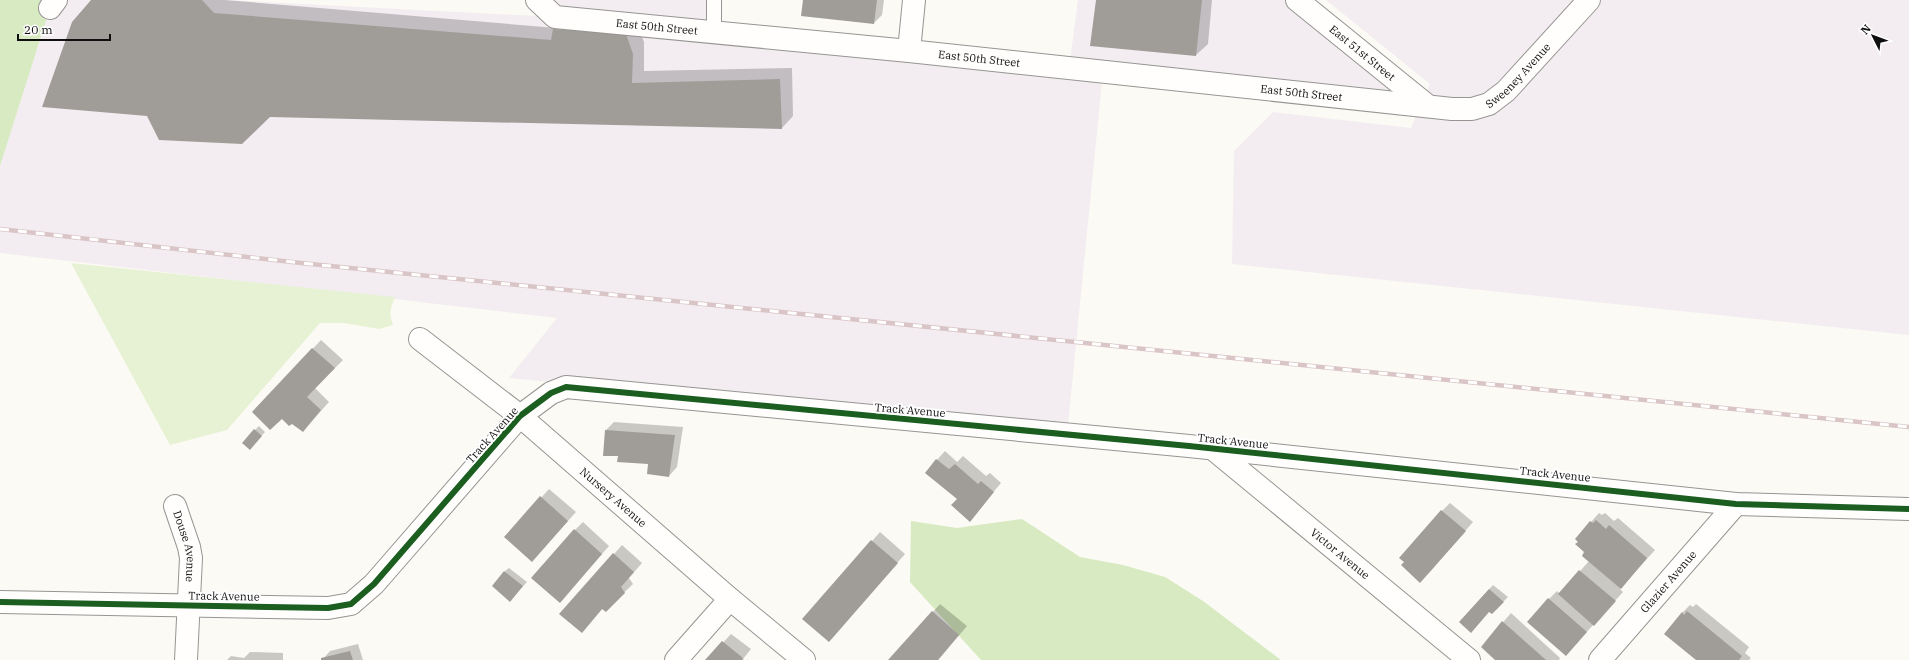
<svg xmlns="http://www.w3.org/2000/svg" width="1909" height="660" font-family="'IBM Plex Serif',serif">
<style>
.industrial{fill:#f3edf1}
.green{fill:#e7f2d4}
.forest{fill:#d7eac1}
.shadow{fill:#0003}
.building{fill:#a09d99}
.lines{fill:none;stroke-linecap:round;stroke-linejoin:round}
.service-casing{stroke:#969592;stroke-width:16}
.minor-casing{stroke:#969592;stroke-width:24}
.service{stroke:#fffefd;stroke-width:14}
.minor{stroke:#fffefd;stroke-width:22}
.rail-casing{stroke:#d9c4c6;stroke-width:4.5}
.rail{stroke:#fff;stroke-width:3;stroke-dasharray:9;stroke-linecap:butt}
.cycleway-casing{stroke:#fff;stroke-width:8}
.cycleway{stroke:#1b5e20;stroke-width:6}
.labels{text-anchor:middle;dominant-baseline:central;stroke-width:4;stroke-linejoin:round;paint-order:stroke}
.street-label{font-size:11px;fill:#0f0f0f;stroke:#fff}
</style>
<rect width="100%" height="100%" fill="#fcfaf4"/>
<polygon class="industrial" points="56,0 227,0 554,17 537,0 714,0 714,32 1069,68 1078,0 1297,0 1422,102 1430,84 1326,0 1909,0 1909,335 1232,264 1234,151 1273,112 1411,128 1421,105 1103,72 1067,435 509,378 557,318 0,253 0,166 50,8"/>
<path class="green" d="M71,263L395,297C390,308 389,314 393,325L379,329L344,323H320L227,430L170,445Z"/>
<g class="forest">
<polygon points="0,0 56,0 50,8 0,166"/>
<polygon points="1022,519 1080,557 1123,565 1165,577 1203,601 1281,660 981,660 910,582 911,521 957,528"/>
</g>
<g class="shadow">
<polygon points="92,0 225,0 556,28 566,18 637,23 644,42 644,71 792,68 793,116 782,128"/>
<polygon points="804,0 884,0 882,15 874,23"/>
<polygon points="1097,0 1212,0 1208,44 1196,55 1091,45"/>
<polygon points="321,340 343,360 315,388 329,402 311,422 292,422 282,418 253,412"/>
<polygon points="614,422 683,427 677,467 669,476 649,463 619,455 606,430"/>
<polygon points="259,426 265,432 254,444 255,430"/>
<polygon points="945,451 957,462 963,456 986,476 990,473 1001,483 970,520 958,499 926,472"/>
<polygon points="549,489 576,512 540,552 506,537"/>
<polygon points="1450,503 1473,522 1428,574 1442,511"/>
<polygon points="1599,513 1602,515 1605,513 1614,521 1618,518 1655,550 1620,589 1623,592 1574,646 1549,599 1557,591 1560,594 1589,561 1586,552 1576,539"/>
<polygon points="583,522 609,546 560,602 575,530"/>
<polygon points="880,532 905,554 829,641 804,619"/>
<polygon points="622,545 642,563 629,578 633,584 606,610 603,608 582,632 561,614"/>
<polygon points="509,568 527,582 514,596 505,571"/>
<polygon points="1493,585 1508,597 1492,613 1489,611 1460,622"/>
<polygon points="940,604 967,626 938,660 890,660"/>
<polygon points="1696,604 1749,647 1745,653 1751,658 1749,660 1697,660 1682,613 1690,605 1693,607"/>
<polygon points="1511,613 1560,658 1559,660 1497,660 1482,647"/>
<polygon points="731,634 751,649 743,659 744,660 707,660"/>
<polygon points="358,644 363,660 322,660 330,651"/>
<polygon points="250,652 283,653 283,660 227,660 231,656 244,658"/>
</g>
<g class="building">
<polygon points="91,0 202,0 214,13 551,40 553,29 626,34 633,54 632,83 780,79 782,129 270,117 242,144 159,140 147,116 42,107 72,22"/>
<polygon points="803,0 877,0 874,24 801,16"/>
<polygon points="1096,0 1202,0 1196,56 1090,46"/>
<polygon points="312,348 335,368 307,397 321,410 303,432 292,424 289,426 282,419 270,430 252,412"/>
<polygon points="254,429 262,436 250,450 242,443"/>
<polygon points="605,430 675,435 669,477 647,474 648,464 617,462 618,456 603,456"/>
<polygon points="936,459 949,469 955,464 978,484 981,481 994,492 970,522 951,505 957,499 925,473"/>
<polygon points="540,496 568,521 532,562 504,537"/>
<polygon points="1441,510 1466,531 1420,583 1401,565 1404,562 1399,558"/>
<polygon points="1596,520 1606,529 1609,525 1647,558 1621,589 1582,556 1584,552 1575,544 1578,542 1575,539 1590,521 1593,523"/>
<polygon points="574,529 602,554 560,603 531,578"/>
<polygon points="871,540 898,563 829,642 802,619"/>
<polygon points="613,553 634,572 621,587 625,593 606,612 602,609 582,633 559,614"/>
<polygon points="1579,570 1616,601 1594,626 1558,594"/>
<polygon points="504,571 523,586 510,602 492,586"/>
<polygon points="1489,589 1504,602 1492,614 1489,612 1471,633 1459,622"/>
<polygon points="1548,598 1587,632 1566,656 1527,622"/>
<polygon points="932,611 959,635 938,660 888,660"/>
<polygon points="1687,611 1742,656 1739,660 1696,660 1664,634 1682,612 1684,615"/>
<polygon points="1502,621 1546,660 1495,660 1481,647"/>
<polygon points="722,641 743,658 742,660 705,660"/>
<polygon points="350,651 353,660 321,660 321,658"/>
</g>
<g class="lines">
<defs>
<polyline id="service" points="714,0 714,32"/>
<g id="minor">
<path id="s1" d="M537,0L555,17L909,51L1452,109H1472L1489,104L1506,91L1589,0"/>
<path id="s2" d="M1297,0L1428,106"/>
<polyline points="50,8 56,0"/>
<polyline points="909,51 914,0"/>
<path id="s3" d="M420,339L520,416L730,599L804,660"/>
<path id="s4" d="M1212,448L1469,660"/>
<path id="s5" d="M175,506L189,547L191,558L186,660"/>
<polyline points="0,602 328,608 351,604 374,584 520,416 551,393 566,387 1189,446 1736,504 1909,509"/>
<polyline points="676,660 730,599"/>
<path id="s6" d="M1600,660L1736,504"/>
</g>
</defs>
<use href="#service" class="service-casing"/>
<use href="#minor" class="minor-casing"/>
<use href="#service" class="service"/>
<use href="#minor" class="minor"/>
<defs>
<polyline id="rail" points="0,229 301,263 1909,427"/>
</defs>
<use href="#rail" class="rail-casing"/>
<use href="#rail" class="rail"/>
<defs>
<polyline id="cycleway" points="0,602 328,608 351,604 374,584 520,416 551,393 566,387 1189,446 1736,504 1909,509"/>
</defs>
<use href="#cycleway" class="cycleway-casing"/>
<use href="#cycleway" class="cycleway"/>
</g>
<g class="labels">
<g class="street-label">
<text stroke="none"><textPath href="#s1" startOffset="127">East 50th Street</textPath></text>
<text stroke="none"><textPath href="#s2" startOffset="84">East 51st Street</textPath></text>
<text stroke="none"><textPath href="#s1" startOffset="451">East 50th Street</textPath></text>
<text stroke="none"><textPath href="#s1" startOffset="1005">Sweeney Avenue</textPath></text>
<text stroke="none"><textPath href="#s1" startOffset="775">East 50th Street</textPath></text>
<text transform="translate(910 410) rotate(5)">Track Avenue</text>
<text transform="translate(492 435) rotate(-48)">Track Avenue</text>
<text transform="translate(1233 441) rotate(6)">Track Avenue</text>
<text transform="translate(1555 474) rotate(6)">Track Avenue</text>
<text stroke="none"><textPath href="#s3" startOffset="250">Nursery Avenue</textPath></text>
<text stroke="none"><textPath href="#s5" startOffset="42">Douse Avenue</textPath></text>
<text stroke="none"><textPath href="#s4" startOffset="166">Victor Avenue</textPath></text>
<text stroke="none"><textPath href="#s6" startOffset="104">Glazier Avenue</textPath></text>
<text transform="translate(224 596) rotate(1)">Track Avenue</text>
</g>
</g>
<g transform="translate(1873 36) rotate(312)" stroke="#ffffff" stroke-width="3" paint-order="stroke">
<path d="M0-3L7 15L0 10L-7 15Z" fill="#0f0f0f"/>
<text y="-6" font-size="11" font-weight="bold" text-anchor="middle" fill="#0f0f0f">N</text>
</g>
<path d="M18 34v6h92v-6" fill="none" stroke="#0f0f0f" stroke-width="2"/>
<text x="24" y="34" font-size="12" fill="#0f0f0f" stroke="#ffffff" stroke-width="3" paint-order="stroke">20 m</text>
</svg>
